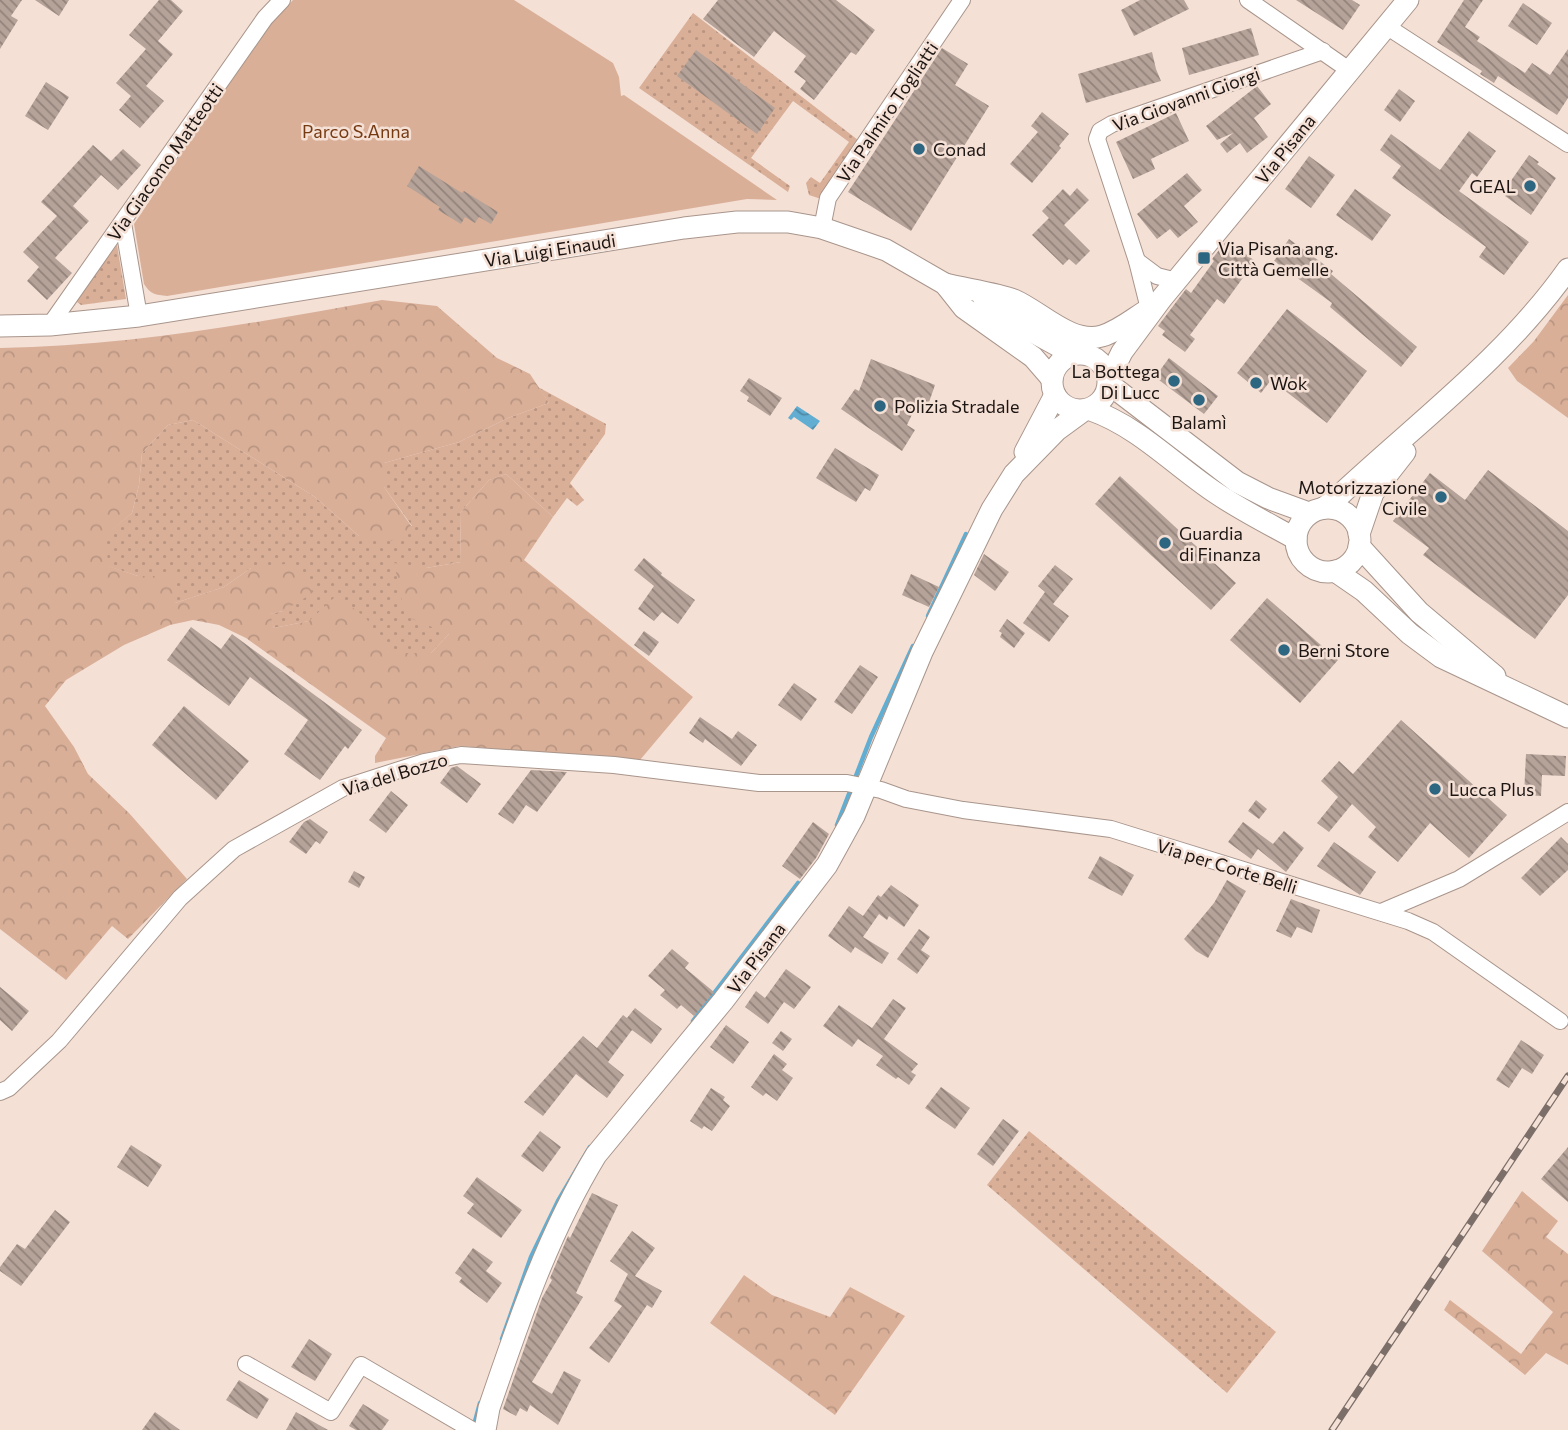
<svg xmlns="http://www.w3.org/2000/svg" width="1568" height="1430" font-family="Commissioner,sans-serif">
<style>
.grass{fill:url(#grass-dots)}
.forest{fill:url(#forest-crowns)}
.park{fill:#d9af98}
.water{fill:url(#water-waves)}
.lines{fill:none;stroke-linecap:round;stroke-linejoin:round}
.stream{stroke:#61aed2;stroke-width:4.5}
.building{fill:url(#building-back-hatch)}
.minor-casing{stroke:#a8958b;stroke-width:18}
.major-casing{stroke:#a8958b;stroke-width:23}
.minor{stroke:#fff;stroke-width:16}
.major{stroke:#fff;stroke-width:21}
.rail-casing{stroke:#7c6f69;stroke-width:7}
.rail{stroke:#f5e0d6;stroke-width:4.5;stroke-dasharray:13;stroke-linecap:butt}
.poi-dot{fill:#2d6680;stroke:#f5e0d6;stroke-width:2.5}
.labels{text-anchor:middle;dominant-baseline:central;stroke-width:5;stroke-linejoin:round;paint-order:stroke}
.street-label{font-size:18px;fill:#1c1512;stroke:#f5e0d6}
.park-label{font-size:18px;fill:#763a13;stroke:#f5e0d6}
.poi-label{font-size:18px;fill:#1c1512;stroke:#f5e0d6;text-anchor:start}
</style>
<defs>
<pattern id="grass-dots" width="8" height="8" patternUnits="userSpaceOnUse" patternTransform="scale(1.75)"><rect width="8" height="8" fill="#d9af98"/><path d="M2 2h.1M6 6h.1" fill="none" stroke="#ba9682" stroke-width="1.8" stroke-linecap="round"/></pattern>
<pattern id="forest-crowns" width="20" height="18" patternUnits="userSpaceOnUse" patternTransform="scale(1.75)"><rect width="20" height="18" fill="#d9af98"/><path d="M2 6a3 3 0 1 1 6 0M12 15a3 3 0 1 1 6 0" fill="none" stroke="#ba9682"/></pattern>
<pattern id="water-waves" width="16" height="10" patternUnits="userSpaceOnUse" patternTransform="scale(1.75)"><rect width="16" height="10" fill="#61aed2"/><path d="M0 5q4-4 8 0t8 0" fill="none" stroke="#4f8ca9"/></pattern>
<pattern id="building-back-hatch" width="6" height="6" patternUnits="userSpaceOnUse" patternTransform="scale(1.75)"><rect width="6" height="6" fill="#b5a298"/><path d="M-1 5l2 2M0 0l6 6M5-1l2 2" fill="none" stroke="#92837b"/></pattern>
</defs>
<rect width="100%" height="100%" fill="#f5e0d6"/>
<g class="grass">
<polygon points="693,13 858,140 821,199 809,195 806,183 811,177 820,183 849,142 793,101 751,158 790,186 788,192 639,88"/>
<polygon points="117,245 126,299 81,305 77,302 78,297"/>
<polygon points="538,387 606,424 605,434 570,483 584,500 577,506 567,498 553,517 506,474 489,480 460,513 461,562 426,568 449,634 431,653 388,653 309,621 274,628 269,614 283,611 251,568 224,587 175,603 175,576 138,576 107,566 105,535 132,513 139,485 142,453 168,425 193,420 315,497 359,536 412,526 384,487 384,463 459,442 508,418 549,403"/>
<polygon points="1029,1131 1276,1332 1227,1393 987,1185"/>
</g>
<g class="forest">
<polygon points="1568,295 1568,418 1517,381 1508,368 1534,341"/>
<path d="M382,300L437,306L497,358L530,374L549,403L508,418L459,442L384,463V487L412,527L391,541L359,536L315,497L193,420L168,425L142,453L139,485L132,513L106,535L108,566L138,576H175V603L224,587L251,568L293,563L313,593L283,611L270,614L274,628L309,621L337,595L366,618L388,653H431L449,634L405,616L394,563L426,568L461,562L460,513L489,480L506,474L553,517L524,560L693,697L640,760L460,746L375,763V756L386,738L246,638L219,625L193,620L170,625L124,645L66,680L45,706L74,747L88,774L129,813L187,879L128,939L112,926L66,980L0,929V348C129,346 255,323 382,300Z"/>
<polygon points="1522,1191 1558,1221 1546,1237 1568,1254 1568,1365 1546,1353 1525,1375 1444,1310 1450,1300 1521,1354 1553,1312 1482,1251"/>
<polygon points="744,1275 772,1295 830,1317 850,1287 905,1316 835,1415 710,1323"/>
</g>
<path class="park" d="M293,0H514L613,63L619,77L621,96L624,95L777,200L747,199L167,296C156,295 150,294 144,284L134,224L203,121L274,20Z"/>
<polygon class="water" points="797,406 820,421 813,430 794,417 791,420 788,418"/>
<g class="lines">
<g class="stream">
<polyline points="928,616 966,534"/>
<polyline points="837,825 871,737 913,646"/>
<polyline points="693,1021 798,883"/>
<polyline points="502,1339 531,1257 558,1201 590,1147"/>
<polyline points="474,1425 480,1403"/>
</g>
</g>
<g class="building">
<polygon points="0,0 22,0 11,16 18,20 0,49"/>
<polygon points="35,0 69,0 59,16"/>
<polygon points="159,0 171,0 183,11 158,41 173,54 146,86 164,101 140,128 119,110 131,96 116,83 146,49 129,35"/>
<polygon points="718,0 836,0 875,30 856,55 851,52 814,100 800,89 806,81 794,72 806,56 774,31 754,57 703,19"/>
<polygon points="1140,0 1184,0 1189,9 1134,36 1121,10"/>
<polygon points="1296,0 1352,0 1360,5 1343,30"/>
<polygon points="1464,0 1483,0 1465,27 1480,37 1477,41 1525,73 1532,63 1550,75 1568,49 1568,98 1557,115 1498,76 1494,83 1480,74 1482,71 1437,42"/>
<polygon points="1523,3 1552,23 1537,45 1508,26"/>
<polygon points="1251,28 1259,55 1189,75 1182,48"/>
<polygon points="942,48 968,64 955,85 989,106 911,231 848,192"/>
<polygon points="696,50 775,108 757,134 677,76"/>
<polygon points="1152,52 1156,69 1161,81 1086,103 1078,74"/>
<polygon points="46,82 69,97 48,130 25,116"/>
<polygon points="1257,86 1271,104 1254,118 1268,137 1247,153 1240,143 1227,153 1220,144 1233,133 1217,140 1206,126"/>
<polygon points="1399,89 1415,101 1400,122 1384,110"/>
<polygon points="1042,112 1069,134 1059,146 1061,148 1032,183 1010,164 1038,132 1031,126"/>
<polygon points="1176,113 1189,141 1151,159 1155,169 1133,179 1116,142"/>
<polygon points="1469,131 1496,151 1477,177 1472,173 1459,191 1529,242 1504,275 1479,257 1486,247 1392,178 1401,166 1380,150 1391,134 1440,170"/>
<polygon points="93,145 111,161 123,149 141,165 118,190 101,175 73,206 89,221 55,258 72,273 47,300 27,281 39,267 23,252 57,216 41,202"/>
<polygon points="1529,155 1539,162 1537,164 1556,178 1531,215 1505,196 1511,187 1508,185"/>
<polygon points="1309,156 1335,175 1311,208 1285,189"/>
<polygon points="419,166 462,193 464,191 498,212 491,224 479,217 475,223 465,217 461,224 438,210 440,207 407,186"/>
<polygon points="1187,173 1202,190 1184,206 1198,222 1178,238 1170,229 1157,239 1137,214"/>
<polygon points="1077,188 1089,200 1064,225 1090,251 1076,265 1069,259 1063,265 1032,235 1049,218 1042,211 1063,189 1070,196"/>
<polygon points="1355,189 1391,215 1372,241 1336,215"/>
<polygon points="1289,239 1333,271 1331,274 1417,347 1401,367 1330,307 1332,303 1274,261"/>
<polygon points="1227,240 1255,261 1224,304 1217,299 1190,335 1195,339 1185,352 1162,335 1165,331 1158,326 1186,289 1191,293 1214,261 1212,259"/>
<polygon points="1287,309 1367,371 1327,423 1271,380 1261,393 1237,373"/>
<polygon points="1169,358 1218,396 1204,414 1155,377"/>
<polygon points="871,359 935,385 927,408 917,404 907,425 915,430 902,451 841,409 855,389 859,391"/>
<polygon points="749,378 782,398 770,416 747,401 749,397 740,391"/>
<polygon points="835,448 879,475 870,491 865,488 856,502 816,478"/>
<polygon points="1488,470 1568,531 1568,595 1535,639 1423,555 1429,548 1393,521 1430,473 1465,500"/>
<polygon points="1120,476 1236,583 1211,610 1095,504"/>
<polygon points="984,554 1009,572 995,591 974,575"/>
<polygon points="644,558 662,573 661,575 695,600 678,624 662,612 654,621 638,609 654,586 634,570"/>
<polygon points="1055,565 1073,579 1053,604 1069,616 1049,642 1023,623 1045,592 1038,586"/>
<polygon points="911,574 939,587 929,607 902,595"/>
<polygon points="1267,598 1338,660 1300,703 1230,640"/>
<polygon points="1007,619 1025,633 1014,648 1000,637 1002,633 999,631"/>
<polygon points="191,627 221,649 232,634 362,730 348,749 345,746 320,780 284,754 308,720 250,677 229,706 167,660"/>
<polygon points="644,631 659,642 649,656 634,645"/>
<polygon points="860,665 878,677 852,714 834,702"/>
<polygon points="794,683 817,699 801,721 778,705"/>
<polygon points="184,706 249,761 216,800 152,745"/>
<polygon points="700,717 732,739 738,731 757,745 741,766 705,739 703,743 689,733"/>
<polygon points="1401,720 1507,815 1469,858 1430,823 1398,862 1368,837 1376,827 1352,804 1329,832 1317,823 1338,797 1321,781 1339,761 1353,774"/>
<polygon points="1526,754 1566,756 1565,776 1542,775 1541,796 1524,795"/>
<polygon points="457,766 481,784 467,803 440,783 451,768"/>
<polygon points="531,770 567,772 537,812 526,805 513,824 498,814"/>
<polygon points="391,791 408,805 386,833 369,820"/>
<polygon points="1256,800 1267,809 1259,819 1248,811"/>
<polygon points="310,819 328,832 320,844 316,841 306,854 289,842 304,822"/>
<polygon points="813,822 829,834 816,858 800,879 782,866"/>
<polygon points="1243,822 1273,844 1284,831 1304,848 1286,872 1258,849 1251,859 1228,842"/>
<polygon points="1561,837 1568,844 1568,870 1540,896 1521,878"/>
<polygon points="1334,842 1376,872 1360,895 1317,866"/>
<polygon points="1100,856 1134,875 1122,896 1088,878"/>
<polygon points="354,871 365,877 359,888 348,882"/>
<polygon points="1227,880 1246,891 1208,958 1196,951 1184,939 1214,903"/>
<polygon points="891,885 919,905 904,927 889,916 887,920 879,914 863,937 889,953 882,964 855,947 851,953 828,936 849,906 863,916 878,895 881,897"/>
<polygon points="1291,899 1320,910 1312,933 1297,927 1291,938 1276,931"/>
<polygon points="919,929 930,937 921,950 930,956 917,974 897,959"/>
<polygon points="672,949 689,963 685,968 714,992 694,1016 681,1005 677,1009 660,995 665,990 648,976"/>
<polygon points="786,969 811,987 794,1009 784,1002 768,1024 745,1007 756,991 765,998"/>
<polygon points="0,987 29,1011 12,1031 0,1020"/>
<polygon points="893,999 906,1008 884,1039 918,1064 911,1072 916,1075 909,1085 898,1077 896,1079 876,1065 883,1056 858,1039 852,1047 823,1026 839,1005 872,1028"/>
<polygon points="635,1008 662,1029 651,1044 632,1030 608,1062 624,1075 607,1098 576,1074 543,1116 524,1102 583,1036 597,1048 623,1015 627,1018"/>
<polygon points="726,1025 749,1042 733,1064 710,1047"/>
<polygon points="781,1031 792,1039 783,1051 772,1043"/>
<polygon points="1521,1040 1544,1055 1532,1074 1522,1068 1509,1088 1496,1080"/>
<polygon points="774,1054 787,1064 782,1070 793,1078 777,1101 766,1093 763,1096 751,1087"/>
<polygon points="941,1087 970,1108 955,1129 925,1108"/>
<polygon points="711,1088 725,1097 723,1100 730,1106 712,1131 704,1126 702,1129 690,1121"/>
<polygon points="1003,1119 1019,1131 993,1166 977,1154"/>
<polygon points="540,1131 561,1147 543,1172 521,1156"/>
<polygon points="131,1145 162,1165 148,1187 117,1167"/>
<polygon points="1568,1147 1568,1202 1541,1179"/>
<polygon points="477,1177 522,1210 501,1238 467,1213 474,1204 463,1196"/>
<polygon points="592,1193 618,1205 576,1293 583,1297 532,1382 552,1394 564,1371 581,1380 558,1425 530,1405 527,1412 520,1408 516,1416 503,1409 542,1298 552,1280 550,1278 568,1236 570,1238"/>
<polygon points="55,1210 70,1222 21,1286 0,1271 0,1267 17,1244 25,1249"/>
<polygon points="632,1231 655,1248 635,1276 662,1291 652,1308 647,1305 609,1363 589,1348 622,1306 614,1301 628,1274 610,1261"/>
<polygon points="473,1248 493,1262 486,1271 502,1283 487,1303 459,1282 462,1278 455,1273"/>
<polygon points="309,1339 332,1354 315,1381 291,1367"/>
<polygon points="239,1380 269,1399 257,1419 226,1400"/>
<polygon points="363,1404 389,1420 382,1430 356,1430 349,1426"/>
<polygon points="155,1412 180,1430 142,1430"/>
<polygon points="296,1412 328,1430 286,1430"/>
</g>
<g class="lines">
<defs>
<g id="minor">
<polyline points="1248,0 1349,70"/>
<polyline points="1386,26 1568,144"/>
<polyline points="123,223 139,316"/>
<polyline points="822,228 828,198 962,0"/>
<polyline points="1137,261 1157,276 1177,281"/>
<polyline points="1149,309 1137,261 1097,139 1100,131 1112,124 1323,51"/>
<polyline points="50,325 265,18 282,0"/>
<polyline points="1381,912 1459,879 1568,812"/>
<polyline points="0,1092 9,1088 59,1041 180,898 234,849 343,788 424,762 461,755 614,765 759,783 847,783 881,790 906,799 963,810 1111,829 1408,921 1433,932 1560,1021"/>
<polyline points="246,1364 331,1412 361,1365 472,1430"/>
</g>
<g id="major">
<path d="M945,284C965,289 996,293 1014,300C1040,311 1071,345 1102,336C1119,331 1134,318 1149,309"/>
<polyline points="983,297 1031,331 1073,354"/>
<polyline points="0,326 50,325 139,316 684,228 737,222 788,222 822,228 886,250 945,284 964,308 1033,357 1052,379"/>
<circle cx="1080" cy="382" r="28"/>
<polyline points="1109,378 1122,352 1162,298 1408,0"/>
<polyline points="1109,384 1237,482 1268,498 1309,513"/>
<path d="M1091,410C1139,427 1174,465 1216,493C1241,510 1269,524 1296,539"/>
<polyline points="1025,452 1055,395"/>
<path d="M1324,508L1339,496C1417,423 1506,357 1568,269"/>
<circle cx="1328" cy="540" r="32"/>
<polyline points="1359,534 1373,493 1405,452"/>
<polyline points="1359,546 1419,612 1495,676"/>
<polyline points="1335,571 1364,591 1410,634 1441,657 1568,717"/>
<path d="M485,1430L489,1408C519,1320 548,1234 596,1155L723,1001L827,865L854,816L922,652L992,509L1014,474L1057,430L1083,411"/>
</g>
</defs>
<use href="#minor" class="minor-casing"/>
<use href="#major" class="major-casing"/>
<use href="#minor" class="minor"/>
<use href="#major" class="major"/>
<defs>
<polyline id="rail" points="1332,1430 1568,1076"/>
</defs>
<use href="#rail" class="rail-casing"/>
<use href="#rail" class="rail"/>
</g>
<g class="poi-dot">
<circle cx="919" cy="149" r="7"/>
<circle cx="1530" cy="186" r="7"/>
<rect x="1197" y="251" width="14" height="14" rx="3.5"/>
<circle cx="1174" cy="381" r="7"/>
<circle cx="1256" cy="383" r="7"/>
<circle cx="1199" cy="400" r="7"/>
<circle cx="880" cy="406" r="7"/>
<circle cx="1441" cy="497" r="7"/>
<circle cx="1165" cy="543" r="7"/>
<circle cx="1284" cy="650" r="7"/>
<circle cx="1435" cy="789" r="7"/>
</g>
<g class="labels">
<g class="street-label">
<text transform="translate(1186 99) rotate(-20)">Via Giovanni Giorgi</text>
<text transform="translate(887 112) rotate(-56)">Via Palmiro Togliatti</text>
<text transform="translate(1285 149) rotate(-51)">Via Pisana</text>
<text transform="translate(165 162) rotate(-55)">Via Giacomo Matteotti</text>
<text transform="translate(550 250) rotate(-9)">Via Luigi Einaudi</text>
<text transform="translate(395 774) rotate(-17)">Via del Bozzo</text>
<text transform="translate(1227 866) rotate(17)">Via per Corte Belli</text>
<text transform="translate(756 958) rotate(-53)">Via Pisana</text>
</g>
<g class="park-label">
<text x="356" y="131">Parco S.Anna</text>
</g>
<g class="poi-label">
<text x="933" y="149">Conad</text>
<text x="1516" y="186" text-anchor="end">GEAL</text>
<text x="1218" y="248">Via Pisana ang.<tspan x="1218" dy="21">Città Gemelle</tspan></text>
<text x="1160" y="371" text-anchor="end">La Bottega<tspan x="1160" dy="21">Di Lucc</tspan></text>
<text x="1270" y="383">Wok</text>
<text x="894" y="406">Polizia Stradale</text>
<text x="1199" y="422" text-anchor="middle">Balamì</text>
<text x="1427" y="487" text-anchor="end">Motorizzazione<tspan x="1427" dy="21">Civile</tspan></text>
<text x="1179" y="533">Guardia<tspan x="1179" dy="21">di Finanza</tspan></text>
<text x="1298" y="650">Berni Store</text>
<text x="1449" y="789">Lucca Plus</text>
</g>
</g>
</svg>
